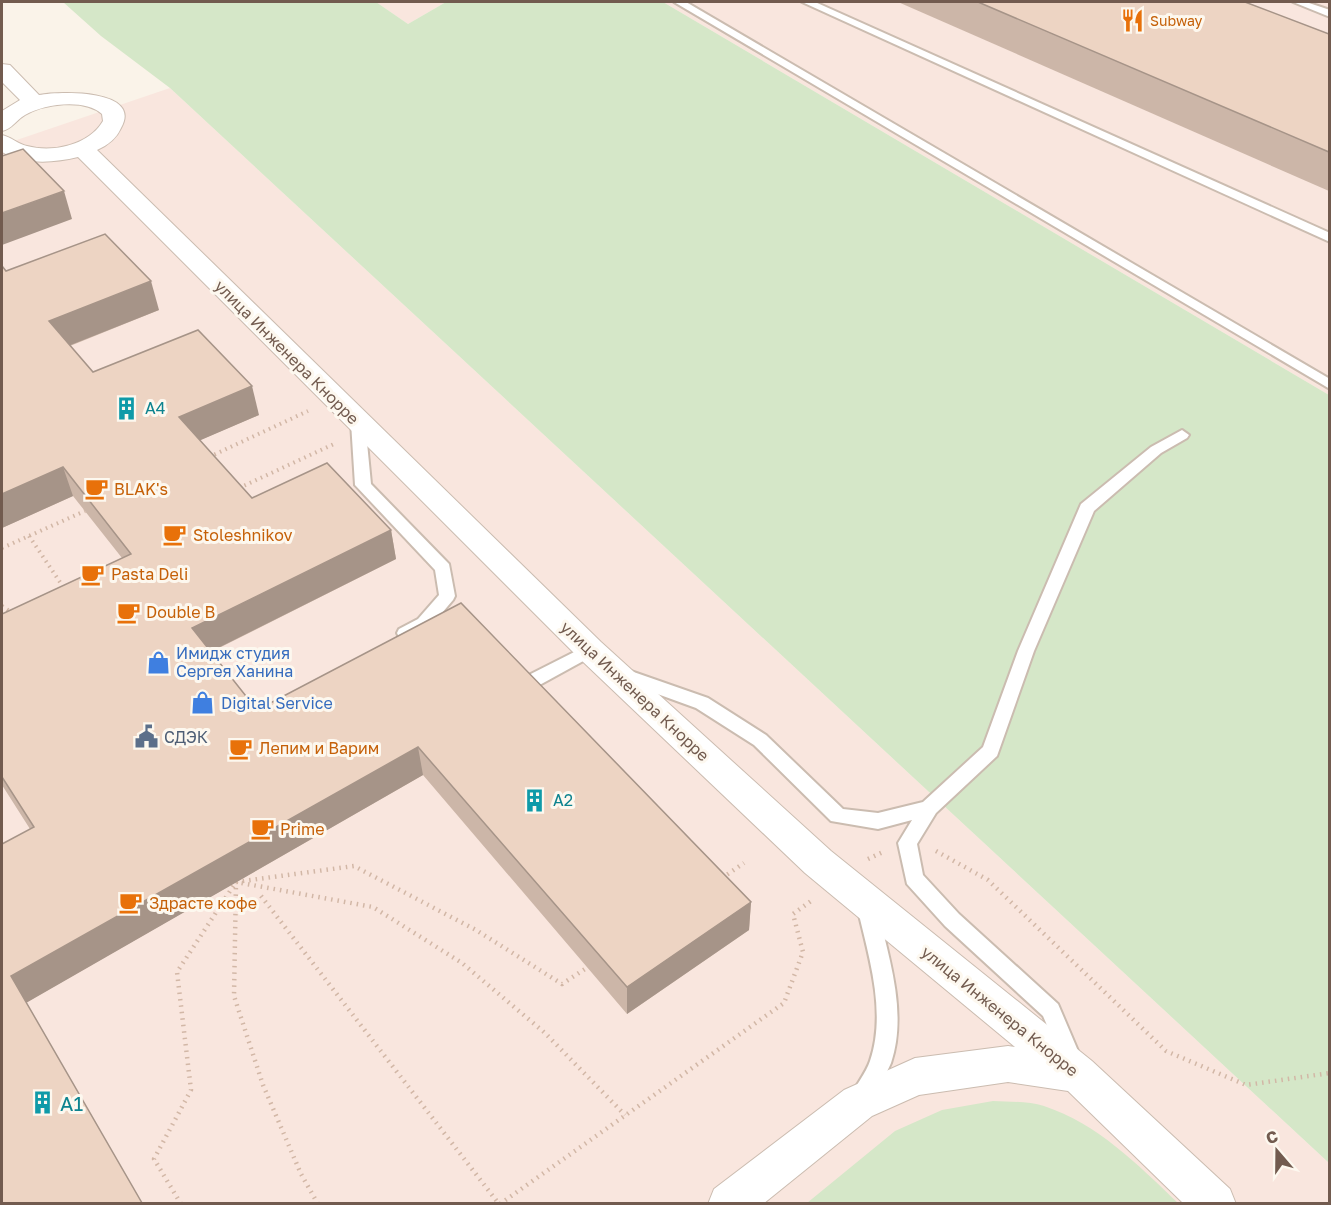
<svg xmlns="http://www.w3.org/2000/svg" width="1331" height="1205" font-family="'Golos Text',sans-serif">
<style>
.commercial{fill:#f9e6de}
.green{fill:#d5e7c8}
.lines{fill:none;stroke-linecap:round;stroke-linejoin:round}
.lane-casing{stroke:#cbbcb0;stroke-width:4}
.street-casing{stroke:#cbbcb0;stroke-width:2}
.path-far1{stroke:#d2b7a6;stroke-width:4;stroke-dasharray:1.5 4.5;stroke-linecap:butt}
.path{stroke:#d2b7a6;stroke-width:4.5;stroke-dasharray:1.5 5;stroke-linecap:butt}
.lane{fill:#fff;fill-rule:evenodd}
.street{fill:#fff;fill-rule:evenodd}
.wall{fill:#ccb6a8}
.shaded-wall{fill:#a69488}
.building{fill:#edd4c3;stroke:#a69488;stroke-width:1.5}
.labels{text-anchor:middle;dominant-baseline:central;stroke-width:6;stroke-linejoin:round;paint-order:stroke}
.far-food-label{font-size:14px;fill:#c56008;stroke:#fdf8ef;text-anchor:start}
.street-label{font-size:16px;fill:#725b4f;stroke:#fdf8ef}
.culture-label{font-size:16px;fill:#0d838f;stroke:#fdf8ef;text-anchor:start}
.food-label{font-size:16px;fill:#c56008;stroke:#fdf8ef;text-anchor:start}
.shop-label{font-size:16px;fill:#366cbe;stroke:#fdf8ef;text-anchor:start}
.service-label{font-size:16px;fill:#4e5e75;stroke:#fdf8ef;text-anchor:start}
.near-culture-label{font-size:20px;fill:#0d838f;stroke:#fdf8ef;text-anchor:start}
</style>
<rect width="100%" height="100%" fill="#faf3e9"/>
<g class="commercial">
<polygon points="376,2 446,2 408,24"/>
<polygon points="663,2 1329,2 1329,395"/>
<polygon points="170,88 1329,1163 1329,1203 2,1203 2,145"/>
</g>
<g class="green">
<polygon points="63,2 376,2 408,24 446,2 663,2 1329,395 1329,1163 170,88 101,36"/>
<path d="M993,1101C1009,1102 1029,1101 1044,1106C1098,1124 1137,1164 1178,1203H807L895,1131L942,1110Z"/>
</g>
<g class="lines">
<defs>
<g id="lane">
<polygon points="674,2 686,2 1330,379 1330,389"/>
<polygon points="802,2 815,2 1330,233 1330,242"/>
<polygon points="1293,2 1306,2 1330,10 1330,17"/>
<polygon points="358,417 365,422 371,484 449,564 455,596 453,600 430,627 405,639 399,637 397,633 399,629 418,619 439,595 435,570 355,485 351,422"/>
<polygon points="1182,430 1189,435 1187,438 1161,453 1094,511 1034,651 997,756 936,813 917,844 923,875 959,914 1058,1004 1081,1058 1078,1065 1071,1068 1064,1065 1043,1016 945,926 907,884 898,843 912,820 878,829 831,821 754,745 696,708 619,680 616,675 619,670 625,669 708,698 766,735 843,809 878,813 923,802 983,747 1018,651 1081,504 1151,447"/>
<polygon points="590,644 596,646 598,650 596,654 525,693 519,695 513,693 510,688 513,683"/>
<path d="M867,898L874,900L877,906C888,956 908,1012 891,1063C885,1077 876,1090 869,1104L861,1107L853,1104L850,1097C856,1085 866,1073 870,1061C887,1011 868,955 857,906L860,900Z"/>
</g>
<path id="street" d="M2,64L10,65L39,95C60,91 143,89 121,128C116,139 108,145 97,150L601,642L831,851L1092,1061L1230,1189L1236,1204H1184L1068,1091L1008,1082L919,1095L872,1116L763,1204H708L714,1189L844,1090L915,1058L1008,1046L1015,1047L805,873L579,658L78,157C53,163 25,165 2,152V135C11,137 18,144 27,146C53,153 89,145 103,121L102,114C84,98 44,104 25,115C15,121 12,129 2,131V111L20,100L2,82Z"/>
</defs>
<use href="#lane" class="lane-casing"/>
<use href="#street" class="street-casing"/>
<g class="path-far1">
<polyline points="209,457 308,411"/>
<polyline points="239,488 336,443"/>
<polyline points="29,536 64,588"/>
<polyline points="2,548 85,511"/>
<polyline points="2,606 11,612"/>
</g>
<g class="path">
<polyline points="936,851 988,880 1166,1051 1246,1085 1330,1073"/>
<polyline points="868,859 883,852"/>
<polyline points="722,878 744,863"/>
<polyline points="261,896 499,1204"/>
<polyline points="181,1204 154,1159 191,1090 177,972 236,882 354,866 476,930 562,984 588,967"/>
<polyline points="318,1204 301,1174 263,1085 234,996 236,882 373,907 462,963 545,1033 625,1115"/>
<polyline points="500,1204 784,1003 803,952 793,914 811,901"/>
</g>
<use href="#lane" class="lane"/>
<use href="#street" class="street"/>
</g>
<g class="wall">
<polygon points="898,2 1245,2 1329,34 1329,191"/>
<polygon points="6,271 159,310 70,346 93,372 259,415 200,440 252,498 391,530 396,559 211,652 257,710 461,603 751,902 749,930 627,1014 423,775 27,1002 2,1203 30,829 2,785 2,614 122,558 73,496 2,528"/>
</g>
<g class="shaded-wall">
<polygon points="64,191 72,219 2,245 2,213"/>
<polygon points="151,281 159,310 58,350 49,321"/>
<polygon points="252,386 259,415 187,446 179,417"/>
<polygon points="63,467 73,496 2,528 2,494"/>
<polygon points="391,530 396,559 200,657 192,628"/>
<polygon points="418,747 423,775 26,1003 11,976"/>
<polygon points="751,902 749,930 627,1014 627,987"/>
</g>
<g class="building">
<polygon points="978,2 1245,2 1329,34 1329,152"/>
<polygon points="23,149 64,191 2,213 2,156"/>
<polygon points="105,234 151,281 49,321 93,372 198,330 252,386 179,417 252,498 327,463 391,530 192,628 257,710 461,603 751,902 627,987 418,747 11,976 142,1203 2,1203 2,844 34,827 2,777 2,614 131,554 63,467 2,494 2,266 6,271"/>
</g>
<defs>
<symbol id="restaurant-bare" viewBox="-9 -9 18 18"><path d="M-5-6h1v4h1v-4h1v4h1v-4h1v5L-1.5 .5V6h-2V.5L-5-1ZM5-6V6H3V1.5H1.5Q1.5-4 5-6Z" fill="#e8710a" stroke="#fdf8ef" stroke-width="2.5" paint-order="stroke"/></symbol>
<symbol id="building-bare" viewBox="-9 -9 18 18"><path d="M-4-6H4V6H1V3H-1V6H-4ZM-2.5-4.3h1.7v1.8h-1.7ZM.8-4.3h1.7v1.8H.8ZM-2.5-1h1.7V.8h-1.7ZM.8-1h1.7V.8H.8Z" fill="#0f9aa8" stroke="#fdf8ef" stroke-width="2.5" paint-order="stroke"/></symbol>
<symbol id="cafe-bare" viewBox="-9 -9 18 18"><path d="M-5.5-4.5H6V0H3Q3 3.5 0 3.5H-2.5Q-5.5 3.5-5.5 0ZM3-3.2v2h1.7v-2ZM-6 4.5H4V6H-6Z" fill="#e8710a" stroke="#fdf8ef" stroke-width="2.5" paint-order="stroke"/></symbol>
<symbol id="shop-bare" viewBox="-9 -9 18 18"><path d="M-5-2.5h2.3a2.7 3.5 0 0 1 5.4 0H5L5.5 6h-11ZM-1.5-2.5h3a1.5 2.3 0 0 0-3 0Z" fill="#3f7fe0" stroke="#fdf8ef" stroke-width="2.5" paint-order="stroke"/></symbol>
<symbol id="civic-bare" viewBox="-9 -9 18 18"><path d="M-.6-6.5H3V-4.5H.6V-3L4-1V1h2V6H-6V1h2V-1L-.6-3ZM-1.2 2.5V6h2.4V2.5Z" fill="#5c6f8a" stroke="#fdf8ef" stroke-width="2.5" paint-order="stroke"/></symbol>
</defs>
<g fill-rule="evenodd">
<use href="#restaurant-bare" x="1116" y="4" width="33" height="33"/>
<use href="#building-bare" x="110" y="392" width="33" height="33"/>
<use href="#cafe-bare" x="80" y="472" width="33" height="33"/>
<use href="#cafe-bare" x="158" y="518" width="33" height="33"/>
<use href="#cafe-bare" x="76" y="558" width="33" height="33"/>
<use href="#cafe-bare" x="112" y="596" width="33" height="33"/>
<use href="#shop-bare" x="142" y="646" width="33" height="33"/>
<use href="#shop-bare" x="186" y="686" width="33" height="33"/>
<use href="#civic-bare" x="130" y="720" width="33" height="33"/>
<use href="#cafe-bare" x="224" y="732" width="33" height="33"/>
<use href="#building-bare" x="518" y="784" width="33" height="33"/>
<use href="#cafe-bare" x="246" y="812" width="33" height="33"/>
<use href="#cafe-bare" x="114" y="886" width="33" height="33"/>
<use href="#building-bare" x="26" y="1086" width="33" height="33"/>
</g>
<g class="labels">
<g class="far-food-label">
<text x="1150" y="20">Subway</text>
</g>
<g class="street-label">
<text transform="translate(287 352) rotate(45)">улица Инженера Кнорре</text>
<text transform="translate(635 691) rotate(43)">улица Инженера Кнорре</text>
<text transform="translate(1000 1011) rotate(39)">улица Инженера Кнорре</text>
</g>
<g class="culture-label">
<text x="145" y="408">А4</text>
<text x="553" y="800">А2</text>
</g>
<g class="food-label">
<text x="114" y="489">BLAK's</text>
<text x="193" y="535">Stoleshnikov</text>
<text x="111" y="574">Pasta Deli</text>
<text x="146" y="612">Double B</text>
<text x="259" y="748">Лепим и Варим</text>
<text x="280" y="829">Prime</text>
<text x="149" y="903">Здрасте кофе</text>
</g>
<g class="shop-label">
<text x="176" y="653">Имидж студия<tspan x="176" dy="18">Сергея Ханина</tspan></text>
<text x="221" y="703">Digital Service</text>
</g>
<g class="service-label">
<text x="164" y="737">СДЭК</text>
</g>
<g class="near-culture-label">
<text x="60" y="1103">А1</text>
</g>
</g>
<rect width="1331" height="1205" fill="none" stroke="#725b4f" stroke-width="6"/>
<g transform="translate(1277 1151) rotate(340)" stroke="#fdf8ef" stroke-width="4.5" paint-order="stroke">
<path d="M0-4.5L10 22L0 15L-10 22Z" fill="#725b4f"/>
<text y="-9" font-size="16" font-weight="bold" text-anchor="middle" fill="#725b4f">С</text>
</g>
</svg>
